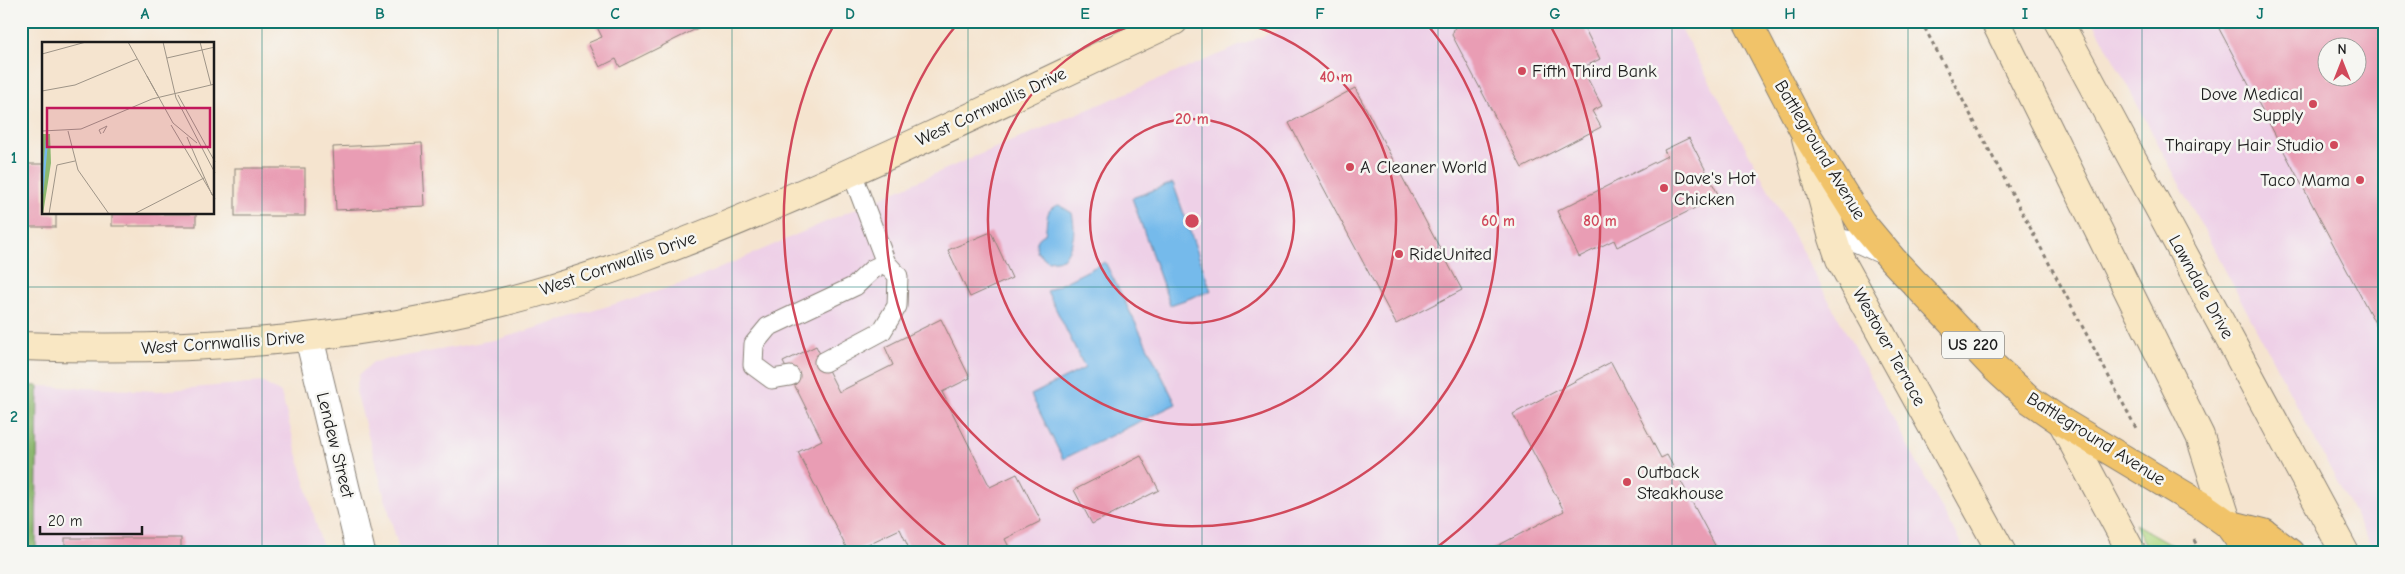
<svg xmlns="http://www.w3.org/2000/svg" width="2405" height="574" font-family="'Comic Neue',sans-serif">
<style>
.built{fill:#eed0e7;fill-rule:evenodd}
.green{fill:#b0d781;stroke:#667a4e}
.forest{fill:#8cb86f;stroke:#546a46}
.water{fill:#74baeb;stroke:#486b84}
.building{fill:#e99db4;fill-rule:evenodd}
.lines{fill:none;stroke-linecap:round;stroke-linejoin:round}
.lane-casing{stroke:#888076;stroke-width:21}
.street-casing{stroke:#888076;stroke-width:30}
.secondary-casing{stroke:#888076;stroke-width:30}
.primary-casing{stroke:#888076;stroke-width:30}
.path{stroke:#888076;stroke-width:3;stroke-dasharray:4 4;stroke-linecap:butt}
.lane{stroke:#fff;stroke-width:19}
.street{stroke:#fff;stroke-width:28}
.secondary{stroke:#f9e7c3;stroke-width:28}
.primary{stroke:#f1c369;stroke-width:28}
.grid{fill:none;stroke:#0f766e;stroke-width:1;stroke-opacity:0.55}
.ring{fill:none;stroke:#d1495b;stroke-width:2.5}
.poi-dot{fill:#d1495b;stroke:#f6f6f2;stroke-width:2}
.labels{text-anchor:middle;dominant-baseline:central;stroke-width:5;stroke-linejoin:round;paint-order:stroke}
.shield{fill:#f6f6f2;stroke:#5d5d5c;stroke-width:1}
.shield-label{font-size:16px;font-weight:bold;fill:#1c1c1c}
.poi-label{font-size:18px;fill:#1c1c1c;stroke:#f6f6f2;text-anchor:start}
.street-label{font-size:18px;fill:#1c1c1c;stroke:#f6f6f2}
.inset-river{fill:none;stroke:#74baeb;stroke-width:2.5}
.inset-road{fill:none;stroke:#9e9487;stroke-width:1}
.view{fill:#c2185b;fill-opacity:0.15;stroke:#c2185b;stroke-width:2.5}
.inset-edge{fill:none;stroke:#1c1c1c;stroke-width:2.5}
.centre{fill:#d1495b;stroke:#f6f6f2;stroke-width:2.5}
.ring-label{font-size:15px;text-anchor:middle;font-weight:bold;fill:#d1495b;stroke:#f6f6f2;stroke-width:5;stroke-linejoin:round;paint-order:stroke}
.neatline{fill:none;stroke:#0f766e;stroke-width:2}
.grid-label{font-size:16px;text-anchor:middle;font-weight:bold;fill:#0f766e}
</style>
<rect width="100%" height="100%" fill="#f6f6f2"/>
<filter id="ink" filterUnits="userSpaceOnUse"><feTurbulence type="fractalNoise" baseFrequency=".02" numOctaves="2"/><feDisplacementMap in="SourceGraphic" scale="10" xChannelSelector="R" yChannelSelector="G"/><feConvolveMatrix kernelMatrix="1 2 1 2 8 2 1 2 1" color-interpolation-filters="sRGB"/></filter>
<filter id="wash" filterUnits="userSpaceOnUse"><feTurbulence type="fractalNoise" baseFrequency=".0096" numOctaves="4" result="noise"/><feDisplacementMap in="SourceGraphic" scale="20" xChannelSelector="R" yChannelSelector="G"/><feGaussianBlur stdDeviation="1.12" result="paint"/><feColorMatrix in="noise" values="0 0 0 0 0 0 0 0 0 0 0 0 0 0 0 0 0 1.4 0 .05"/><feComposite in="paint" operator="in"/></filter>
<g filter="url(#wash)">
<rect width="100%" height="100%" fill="#f5e4cf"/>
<g class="built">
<polygon points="1299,21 1677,21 1966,553 400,553 356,391 359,375 373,362 499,339 691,281 971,158"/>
<path d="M2093,21H2384V553H2375ZM2328,48H2358V78H2328Z"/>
<polygon points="262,382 281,393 324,553 36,553 38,386 158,391"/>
</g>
<polygon class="green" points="2135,524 2186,553 2150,553"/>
<polygon class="forest" points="21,385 38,386 36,553 21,553"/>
<g class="water">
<polygon points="1173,183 1211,291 1170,305 1132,198"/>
<path d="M1059,205L1072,213C1076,231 1074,245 1063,259L1048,261L1037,252C1035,243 1037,238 1045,234C1048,221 1044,208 1059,205Z"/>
<polygon points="1105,262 1176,404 1063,459 1031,395 1085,368 1047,291"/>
</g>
<g id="blocks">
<g class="building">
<polygon points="594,21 712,21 620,67 616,59 600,67 588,43 602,37"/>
<polygon points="1457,21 1581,21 1600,59 1582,68 1602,106 1592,111 1601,127 1522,168 1452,35"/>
<path d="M2215,21H2384V340ZM2328,48H2358V78H2328Z"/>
<polygon points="1355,88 1462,290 1396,324 1289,123"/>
<polygon points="1689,138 1719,196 1617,247 1614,240 1579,257 1557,211 1667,156 1664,150"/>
<polygon points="422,143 425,206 336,210 333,147"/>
<polygon points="21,164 44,164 44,214 56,214 56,227 21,227"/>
<rect x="235" y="168" width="70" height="48"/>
<rect x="112" y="214" width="84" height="12"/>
<polygon points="991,232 1012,278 970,297 948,250"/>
<polygon points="941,319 970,378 942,392 990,487 1017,474 1041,521 1005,539 1012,553 911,553 900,529 849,553 798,452 822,440 783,362 816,346 839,392 893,365 885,347"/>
<polygon points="1611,362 1661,458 1667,455 1719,553 1484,553 1564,511 1513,414"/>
<polygon points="1141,456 1159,490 1092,524 1074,490"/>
<rect x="65" y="538" width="116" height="15"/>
</g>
</g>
</g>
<g filter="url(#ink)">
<use href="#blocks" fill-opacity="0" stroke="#888076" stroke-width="1"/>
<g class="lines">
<defs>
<g id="lane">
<polyline points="852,173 886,263"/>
<polyline points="1833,238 1853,241 1884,255"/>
<polyline points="790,376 772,379 753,365 754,344 768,327 855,286 873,269 886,263 898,276 897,306 882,331 824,362"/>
</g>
<polyline id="street" points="309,337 361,553"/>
<g id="secondary">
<polyline points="1995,21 2200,436 2228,524"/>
<polyline points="2058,21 2345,553"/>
<polyline points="1806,138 1833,238 1840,259 2002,553"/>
<path d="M21,346C185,352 339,342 499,303C594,279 686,243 775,205C910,148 1042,83 1174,21"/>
<polyline points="2062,422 2132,553"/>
</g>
<g id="primary">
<polyline points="1747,21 1803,129 1861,222 1892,259 1994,367 2030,400 2062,422 2204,507 2228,524 2249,553"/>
<polyline points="2228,524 2264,533 2290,553"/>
</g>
</defs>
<use href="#lane" class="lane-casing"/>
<use href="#street" class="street-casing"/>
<use href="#secondary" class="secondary-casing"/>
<use href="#primary" class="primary-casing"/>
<g class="path">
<polyline points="1921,21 2136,428"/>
<polyline points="2194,540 2201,553"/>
</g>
<use href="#lane" class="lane"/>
<use href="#street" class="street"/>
<use href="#secondary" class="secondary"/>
<use href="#primary" class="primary"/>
</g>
</g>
<path class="grid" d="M262,21V553M498,21V553M732,21V553M968,21V553M1202,21V553M1438,21V553M1672,21V553M1908,21V553M2142,21V553M21,287H2384"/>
<g class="ring">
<circle cx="1192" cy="221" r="102"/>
<path d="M1234 21A204 204 0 1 1 1150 21"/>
<path d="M1425 22A306 306 0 1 1 959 22"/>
<path d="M952 551A408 408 0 0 1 835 23M1549 23A408 408 0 0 1 1432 551"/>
</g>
<g class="poi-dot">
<circle cx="1522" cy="71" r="5"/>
<circle cx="2313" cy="104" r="5"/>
<circle cx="2334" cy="145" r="5"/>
<circle cx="1350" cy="167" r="5"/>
<circle cx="2360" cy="180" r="5"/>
<circle cx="1664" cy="188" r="5"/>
<circle cx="1399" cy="254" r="5"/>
<circle cx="1627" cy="482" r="5"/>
</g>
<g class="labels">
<rect class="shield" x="1942" y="331.5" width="62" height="27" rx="4"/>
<g class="shield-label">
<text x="1973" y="345">US 220</text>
</g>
<g class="poi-label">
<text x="1532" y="71">Fifth Third Bank</text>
<text x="2303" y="94" text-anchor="end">Dove Medical<tspan x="2303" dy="21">Supply</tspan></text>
<text x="2324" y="145" text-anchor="end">Thairapy Hair Studio</text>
<text x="1360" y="167">A Cleaner World</text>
<text x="1674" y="178">Dave's Hot<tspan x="1674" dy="21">Chicken</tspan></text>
<text x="2350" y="180" text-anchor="end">Taco Mama</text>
<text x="1409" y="254">RideUnited</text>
<text x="1637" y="472">Outback<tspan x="1637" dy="21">Steakhouse</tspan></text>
</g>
<g class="street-label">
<text transform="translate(991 107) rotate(-25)">West Cornwallis Drive</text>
<text transform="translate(1820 150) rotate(59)">Battleground Avenue</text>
<text transform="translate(618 264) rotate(-19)">West Cornwallis Drive</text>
<text transform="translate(2201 287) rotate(61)">Lawndale Drive</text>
<text transform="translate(223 343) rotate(-4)">West Cornwallis Drive</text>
<text transform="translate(1889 347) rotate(61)">Westover Terrace</text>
<text transform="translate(2096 439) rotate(32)">Battleground Avenue</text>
<text transform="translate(335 445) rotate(76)">Lendew Street</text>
</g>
</g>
<g transform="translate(42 42)">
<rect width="172" height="172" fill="#f5e4cf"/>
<path d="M0,92H8L9,121L1,172Z" fill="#8cb86f"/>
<path class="inset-river" d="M0,152L5,98"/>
<path class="inset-road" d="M86,0L116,54M121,0L134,56L173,131M158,0L169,43M0,12L44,0M125,16L173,5M105,34L131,81L155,101M0,49L33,43L95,17M136,53L173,120M129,83L173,157M0,89L39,87L110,57L173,42M26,89L36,128L67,172M59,92L57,88L65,84L61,91M145,95L170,153M7,172L15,123L33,119M92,172L162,136"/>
<path class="view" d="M5,66H168V105H5Z"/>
<rect width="172" height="172" class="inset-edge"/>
</g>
<circle cx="1192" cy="221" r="8" class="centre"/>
<g class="ring-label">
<text x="1336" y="82">40 m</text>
<text x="1192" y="124">20 m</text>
<text x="1498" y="226">60 m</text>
<text x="1600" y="226">80 m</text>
</g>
<rect width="2405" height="574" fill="none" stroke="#f6f6f2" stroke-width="55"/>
<g transform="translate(2342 62)"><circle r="24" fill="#f6f6f2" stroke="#9f9f9c"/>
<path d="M0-4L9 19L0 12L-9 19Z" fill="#d1495b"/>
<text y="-8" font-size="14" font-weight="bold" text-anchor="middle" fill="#1c1c1c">N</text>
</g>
<path d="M40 526v8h102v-8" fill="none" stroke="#1c1c1c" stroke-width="2.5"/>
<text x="48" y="526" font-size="15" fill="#1c1c1c" stroke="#f6f6f2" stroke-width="4" paint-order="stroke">20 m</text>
<rect x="28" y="28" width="2350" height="518" class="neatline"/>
<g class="grid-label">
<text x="145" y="19">A</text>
<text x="380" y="19">B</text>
<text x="615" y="19">C</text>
<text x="850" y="19">D</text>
<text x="1085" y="19">E</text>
<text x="1320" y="19">F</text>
<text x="1555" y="19">G</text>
<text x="1790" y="19">H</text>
<text x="2025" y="19">I</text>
<text x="2260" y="19">J</text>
<text x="14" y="163">1</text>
<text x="14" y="422">2</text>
</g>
</svg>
